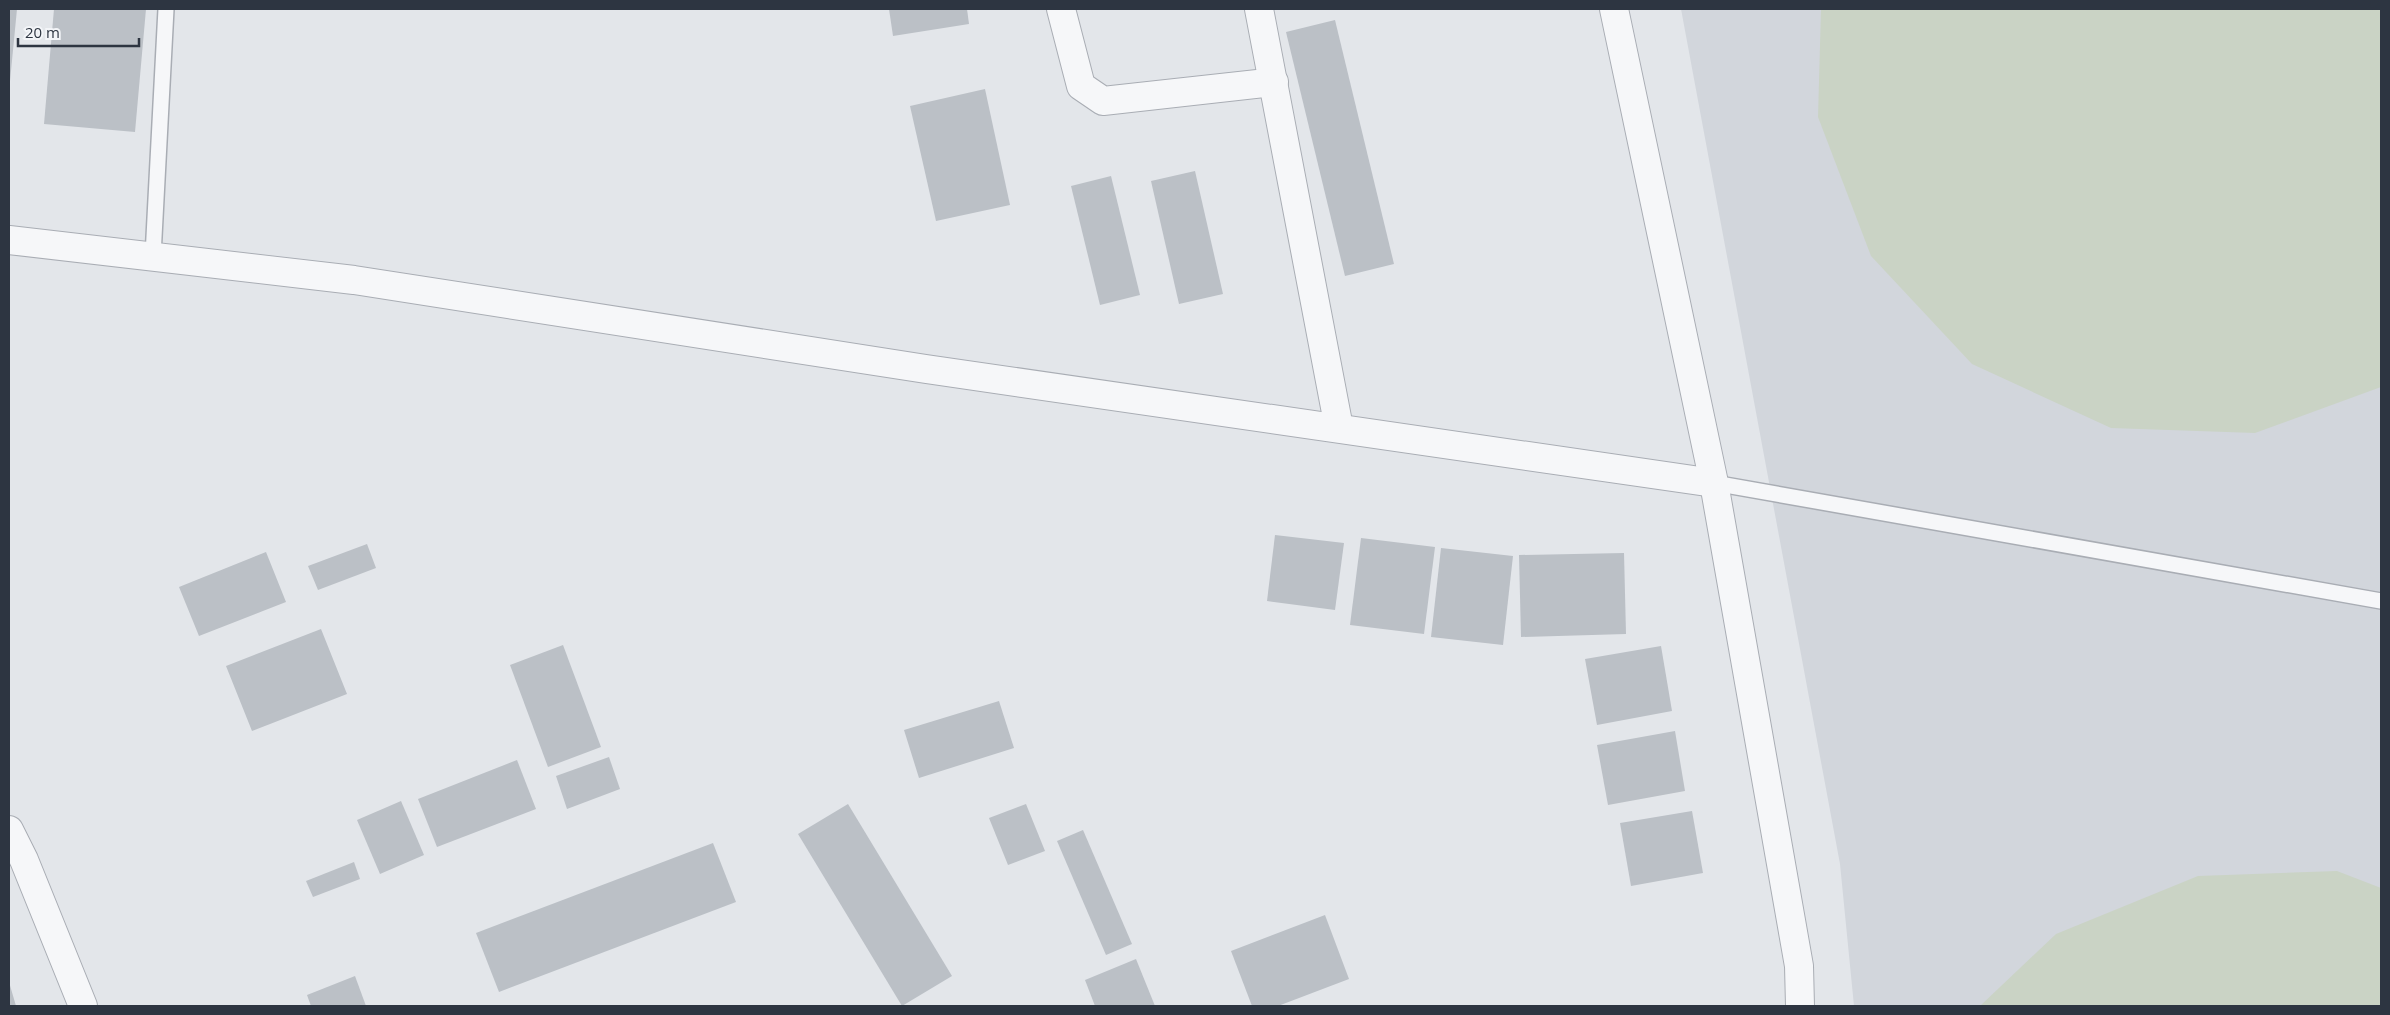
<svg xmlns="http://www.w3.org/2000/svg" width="2390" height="1015" font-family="'Open Sans',sans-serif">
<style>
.built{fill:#d2d6dc}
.green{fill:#cad3c5}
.building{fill:#bbc0c6}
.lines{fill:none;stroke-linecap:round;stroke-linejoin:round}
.service-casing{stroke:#a9adb4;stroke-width:18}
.minor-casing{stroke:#a9adb4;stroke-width:30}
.tertiary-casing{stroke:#a9adb4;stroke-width:30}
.service{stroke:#f6f7f9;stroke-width:15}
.minor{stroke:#f6f7f9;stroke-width:28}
.tertiary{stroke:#f6f7f9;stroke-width:28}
</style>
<rect width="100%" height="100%" fill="#e3e6ea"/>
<polygon class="built" points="1681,9 2381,9 2381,1006 1854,1006 1840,864"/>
<g class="green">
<polygon points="1821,9 2381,9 2381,387 2255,433 2111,428 1972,364 1871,256 1818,117"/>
<polygon points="2337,871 2381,888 2381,1006 1980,1006 2056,934 2198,876"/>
</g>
<g class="building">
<polygon points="9,9 17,9 10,81 9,81"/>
<polygon points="54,9 146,9 135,132 44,124"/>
<polygon points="889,9 967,9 969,24 893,36"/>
<polygon points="1335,20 1394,264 1345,276 1286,32"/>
<polygon points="985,89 1010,205 936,221 910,106"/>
<polygon points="1195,171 1223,294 1179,304 1151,181"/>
<polygon points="1111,176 1140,295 1100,305 1071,186"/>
<polygon points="1275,535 1344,543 1335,610 1267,601"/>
<polygon points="1361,538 1435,547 1424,634 1350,625"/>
<polygon points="367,544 376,568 318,590 308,566"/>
<polygon points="1441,548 1513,556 1503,645 1431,637"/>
<polygon points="266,552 286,602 199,636 179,587"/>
<polygon points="1624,553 1626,634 1521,637 1519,555"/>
<polygon points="321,629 347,694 252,731 226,666"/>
<polygon points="563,645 601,747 548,767 510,665"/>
<polygon points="1661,646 1672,711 1597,725 1585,659"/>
<polygon points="999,701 1014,748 919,778 904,730"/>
<polygon points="1675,731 1685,791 1608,805 1597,745"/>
<polygon points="609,757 620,789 567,809 556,776"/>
<polygon points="517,760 536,809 437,847 418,799"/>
<polygon points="401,801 424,855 380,874 357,820"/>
<polygon points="848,804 952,976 902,1006 798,834"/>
<polygon points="1026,804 1045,851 1008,865 989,818"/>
<polygon points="1692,811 1703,873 1631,886 1620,823"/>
<polygon points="1083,830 1132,944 1106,955 1057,841"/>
<polygon points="713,843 736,902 499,992 476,933"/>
<polygon points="354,862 360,879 313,897 306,881"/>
<polygon points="1325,915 1349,979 1278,1006 1252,1006 1231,951"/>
<polygon points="1136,959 1155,1006 1095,1006 1085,980"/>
<polygon points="355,976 366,1006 311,1006 307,995"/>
<polygon points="9,982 16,1006 9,1006"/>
</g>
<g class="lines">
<defs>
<g id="service">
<polyline points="153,256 166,9"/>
<polyline points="1714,483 2381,601"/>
</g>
<g id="minor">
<polyline points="1061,9 1081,86 1103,101 1274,82"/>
<polyline points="1259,9 1339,428"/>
</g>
<g id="tertiary">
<polyline points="1614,9 1714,483 1799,966 1800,1006"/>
<polyline points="9,240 354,280 926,369 1714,483"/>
<polyline points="9,830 24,860 83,1006"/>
</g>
</defs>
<use href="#service" class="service-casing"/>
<use href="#minor" class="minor-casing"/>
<use href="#tertiary" class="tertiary-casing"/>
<use href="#service" class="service"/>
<use href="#minor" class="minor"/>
<use href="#tertiary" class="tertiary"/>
</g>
<rect width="2390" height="1015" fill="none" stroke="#2d3541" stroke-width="20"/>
<path d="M18 38v8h121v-8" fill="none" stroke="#2d3541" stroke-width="2.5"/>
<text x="25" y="38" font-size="15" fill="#2d3541" stroke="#f3f5f8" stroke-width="4" paint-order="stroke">20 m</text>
</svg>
